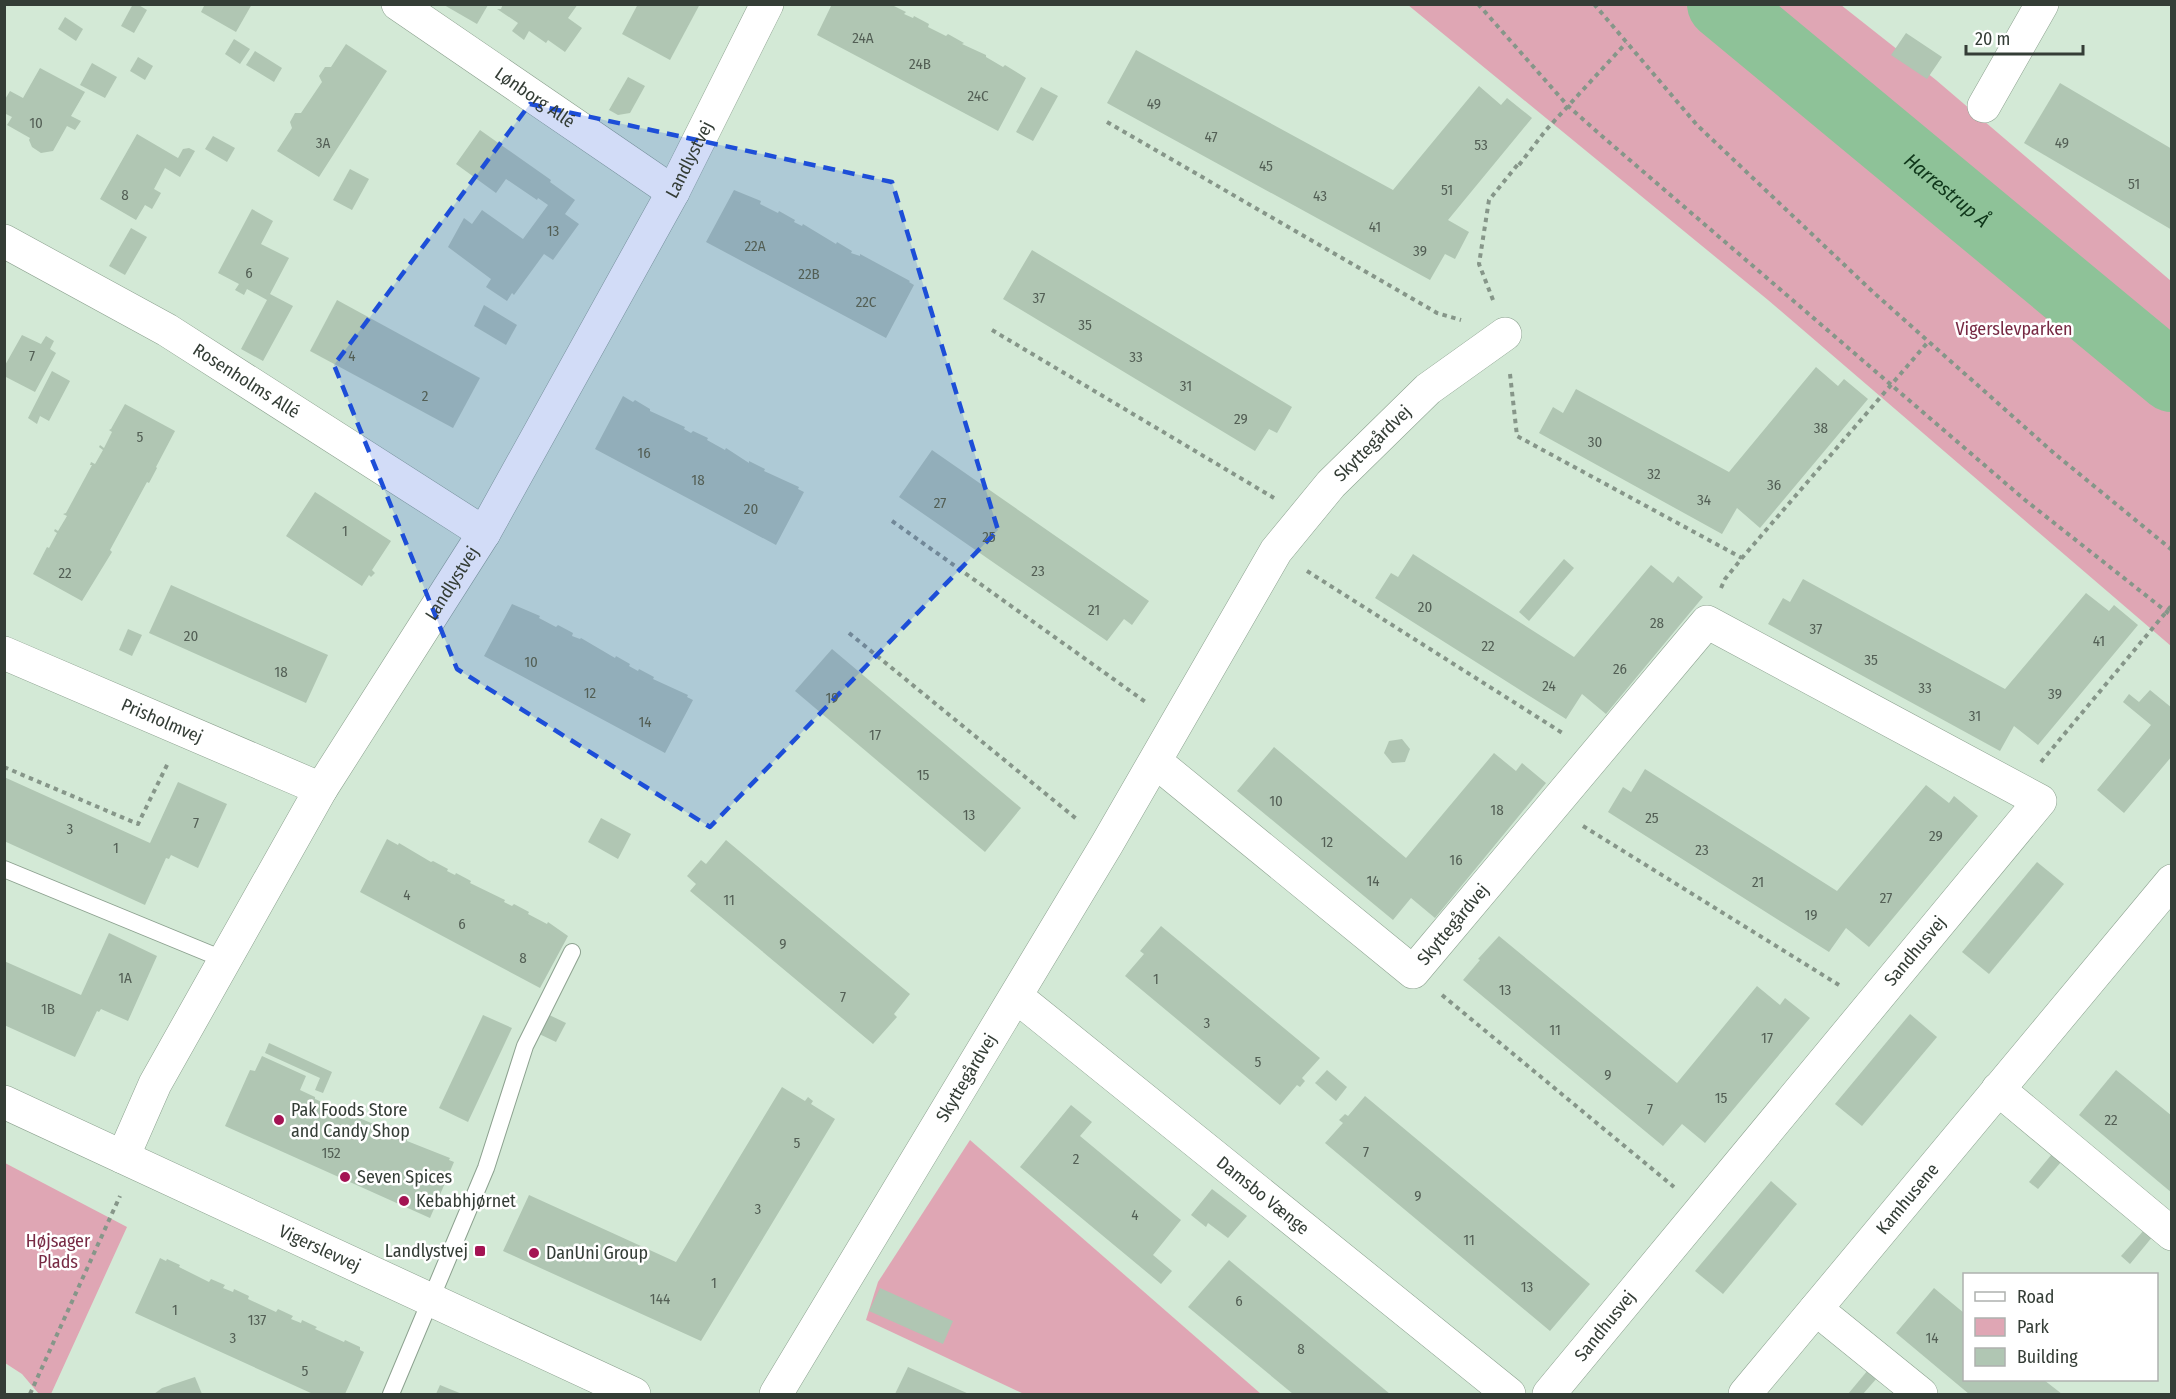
<svg xmlns="http://www.w3.org/2000/svg" width="2176" height="1399" font-family="'Fira Sans Condensed',sans-serif">
<style>
.green{fill:#dfa6b4}
.lines{fill:none;stroke-linecap:round;stroke-linejoin:round}
.river{stroke:#8ec298;stroke-width:70}
.building{fill:#b0c6b3}
.lane-casing{stroke:#8ca18f;stroke-width:18}
.street-casing{stroke:#8ca18f;stroke-width:34}
.secondary-casing{stroke:#8ca18f;stroke-width:34}
.primary-casing{stroke:#8ca18f;stroke-width:34}
.path{stroke:#869689;stroke-width:4;stroke-dasharray:4.5 4.5;stroke-linecap:butt}
.lane{stroke:#fff;stroke-width:16}
.street{stroke:#fff;stroke-width:33}
.secondary{stroke:#fff;stroke-width:33}
.primary{stroke:#fff;stroke-width:33}
.marked{fill:#1d4ed8;fill-opacity:0.2;stroke:#1d4ed8;stroke-width:4.5;stroke-dasharray:12 8;stroke-linejoin:round}
.poi-dot{fill:#a41353;stroke:#fff;stroke-width:2}
.labels{text-anchor:middle;dominant-baseline:central;stroke-width:5;stroke-linejoin:round;paint-order:stroke}
.number-label{font-size:15px;fill:#535f55}
.street-label{font-size:18px;fill:#343d36;stroke:#fff}
.park-label{font-size:18px;fill:#772a44;stroke:#fff}
.poi-label{font-size:18px;fill:#343d36;stroke:#fff;text-anchor:start}
.water-label{font-size:20px;font-style:italic;fill:#0f361a;stroke:#fff}
</style>
<rect width="100%" height="100%" fill="#d3e9d6"/>
<g class="green">
<polygon points="1408,5 1841,5 1936,80 2171,281 2171,646 1768,300"/>
<polygon points="970,1140 1261,1394 1024,1394 866,1320 878,1282"/>
<polygon points="5,1163 127,1227 51,1394 39,1394 22,1374 5,1363"/>
</g>
<g class="lines">
<path class="river" id="s1" d="M1722,4L2172,377"/>
</g>
<g class="building">
<polygon points="133,4 137,4 147,10 134,33 121,26"/>
<polygon points="205,4 252,4 236,32 201,12"/>
<polygon points="503,4 578,4 568,18 582,28 565,52 548,40 546,43 529,31 524,40 512,31 518,23 497,9 501,9"/>
<polygon points="638,4 700,4 670,60 622,34"/>
<polygon points="832,4 890,4 906,12 904,14 913,18 914,16 929,24 928,27 946,36 948,34 964,43 962,44 986,55 986,57 1003,67 1005,65 1026,78 998,131 817,35"/>
<polygon points="444,5 488,5 477,24"/>
<polygon points="65,17 83,29 76,41 58,29"/>
<polygon points="1906,33 1942,57 1927,79 1891,55"/>
<polygon points="234,39 250,49 240,64 225,54"/>
<polygon points="346,44 387,71 319,177 277,151 292,128 290,122 295,113 301,113 322,82 319,76 325,67 331,67"/>
<polygon points="1136,50 1393,190 1479,86 1501,105 1507,98 1532,118 1448,220 1469,232 1455,259 1445,254 1430,280 1107,103"/>
<polygon points="255,51 282,68 274,82 246,65"/>
<polygon points="138,57 153,66 145,80 130,71"/>
<polygon points="92,63 117,77 105,98 80,85"/>
<polygon points="40,68 85,92 71,116 81,121 75,130 67,126 53,151 41,153 32,147 29,140 30,138 7,125 12,117 4,113 4,101 10,91 23,98"/>
<polygon points="628,77 645,86 630,113 618,115 609,110"/>
<polygon points="2060,83 2172,149 2172,230 2024,143"/>
<polygon points="1041,87 1058,96 1033,141 1016,132"/>
<polygon points="480,130 551,180 550,182 575,200 565,214 579,224 553,260 544,254 514,295 512,293 507,301 486,287 491,279 448,247 464,218 472,224 482,210 523,239 548,205 538,198 537,200 506,179 496,193 456,164"/>
<polygon points="137,134 178,158 183,149 189,148 195,151 180,177 165,168 154,189 161,193 152,209 145,205 136,220 100,199"/>
<polygon points="213,136 235,148 227,162 205,149"/>
<polygon points="350,169 369,179 352,210 333,200"/>
<polygon points="734,190 761,201 760,204 778,213 779,211 795,220 794,222 802,226 803,224 836,244 837,242 852,251 851,253 860,256 860,254 910,281 909,282 914,285 886,338 706,242"/>
<polygon points="252,209 273,221 261,244 289,258 270,294 293,306 263,361 241,349 267,300 247,289 244,295 235,290 239,284 218,273"/>
<polygon points="131,228 147,237 125,275 109,266"/>
<polygon points="1032,250 1292,407 1277,433 1269,429 1255,451 1003,299"/>
<polygon points="337,300 480,378 453,428 310,351"/>
<polygon points="484,305 517,325 506,345 474,326"/>
<polygon points="22,335 41,344 46,336 54,341 50,349 56,353 35,392 4,376 4,367"/>
<polygon points="1816,367 1838,386 1844,379 1868,399 1760,528 1737,508 1722,534 1539,433 1553,407 1563,413 1576,389 1729,472"/>
<polygon points="52,371 70,381 49,421 40,416 37,424 28,418"/>
<polygon points="623,396 633,402 635,400 650,409 650,411 685,427 684,429 691,433 693,431 708,438 707,440 725,450 726,448 749,463 749,461 765,469 764,471 799,487 798,489 804,492 776,545 595,449"/>
<polygon points="125,404 175,431 156,467 157,468 149,483 147,482 110,550 112,552 82,601 33,574 47,547 49,548 57,533 54,531 55,529 58,531 67,516 63,514 66,513 92,465 90,465 91,462 95,464 103,450 99,447 100,445 104,448 112,432 109,430 111,429"/>
<polygon points="932,450 1149,601 1132,625 1124,619 1107,641 899,497"/>
<polygon points="315,492 391,541 372,570 375,573 371,577 369,575 362,586 286,536"/>
<polygon points="1413,554 1574,657 1651,565 1673,583 1678,576 1703,597 1606,714 1582,694 1566,719 1375,598 1391,573 1398,577"/>
<polygon points="1564,559 1574,568 1529,621 1519,612"/>
<polygon points="1803,579 2005,689 2086,593 2109,611 2114,605 2138,625 2038,745 2014,726 2000,751 1768,624 1783,598 1790,602"/>
<polygon points="171,585 328,655 306,703 149,633"/>
<polygon points="512,604 540,616 539,618 556,627 558,625 573,633 572,636 580,639 581,638 615,658 616,656 630,664 629,666 638,671 639,669 654,677 653,679 688,695 687,697 693,700 665,753 484,656"/>
<polygon points="128,629 142,635 132,656 119,650"/>
<polygon points="832,649 1021,808 985,852 795,691"/>
<polygon points="2150,690 2172,708 2172,756 2124,813 2097,790 2151,725 2123,702 2129,694 2139,702"/>
<polygon points="1402,739 1410,749 1405,762 1392,763 1384,753 1389,741"/>
<polygon points="1274,747 1406,858 1494,753 1516,771 1522,763 1546,783 1435,918 1411,898 1393,920 1237,791"/>
<polygon points="1645,769 1837,891 1926,785 1949,803 1954,796 1978,816 1869,947 1846,928 1829,952 1608,812 1623,787 1631,792"/>
<polygon points="4,777 150,843 178,782 227,804 198,868 171,855 169,859 166,858 145,905 4,841"/>
<polygon points="601,818 631,834 618,859 588,842"/>
<polygon points="387,839 398,845 399,843 431,862 433,861 448,869 447,871 455,875 456,873 471,881 470,883 505,900 504,902 512,906 514,904 529,912 528,914 547,924 548,922 568,936 540,988 360,892"/>
<polygon points="726,840 910,994 894,1014 897,1017 873,1044 690,891 696,884 687,876 701,860 706,864"/>
<polygon points="2037,862 2064,884 1989,974 1962,952"/>
<polygon points="1161,926 1320,1058 1302,1078 1305,1081 1300,1087 1297,1085 1280,1105 1125,976 1144,954 1140,951"/>
<polygon points="109,933 157,956 128,1021 101,1009 99,1012 97,1011 75,1057 4,1025 4,961 81,995"/>
<polygon points="1499,936 1677,1083 1757,986 1780,1005 1785,998 1810,1018 1705,1143 1682,1124 1663,1146 1463,980 1480,960 1478,959"/>
<polygon points="543,1012 566,1023 556,1042 533,1031"/>
<polygon points="1910,1014 1937,1037 1862,1126 1835,1104"/>
<polygon points="483,1015 512,1028 468,1122 439,1108"/>
<polygon points="269,1043 332,1072 323,1093 315,1090 320,1078 265,1053"/>
<polygon points="262,1056 306,1076 300,1090 315,1097 315,1099 322,1102 323,1100 339,1108 338,1109 383,1128 382,1130 395,1133 407,1139 407,1141 450,1158 449,1160 454,1162 430,1218 225,1126 250,1070 255,1071"/>
<polygon points="1327,1070 1347,1087 1336,1101 1315,1083"/>
<polygon points="2116,1070 2172,1116 2172,1193 2079,1115"/>
<polygon points="782,1087 805,1101 808,1097 813,1101 811,1104 835,1119 701,1341 503,1251 529,1195 676,1262"/>
<polygon points="1365,1096 1590,1284 1550,1331 1325,1143 1343,1123 1339,1120 1345,1114 1348,1116"/>
<polygon points="1071,1105 1092,1122 1080,1136 1181,1220 1153,1255 1172,1271 1161,1284 1020,1167"/>
<polygon points="2052,1154 2061,1162 2038,1189 2029,1182"/>
<polygon points="1771,1181 1797,1204 1723,1294 1695,1271"/>
<polygon points="1212,1189 1247,1216 1228,1238 1208,1223 1206,1227 1191,1215"/>
<polygon points="2145,1229 2153,1236 2130,1264 2121,1256"/>
<polygon points="160,1258 166,1261 167,1259 180,1265 179,1267 209,1282 211,1279 225,1285 223,1288 233,1292 234,1289 249,1296 248,1299 276,1312 278,1309 293,1316 291,1319 301,1323 302,1320 317,1327 315,1329 344,1342 345,1340 360,1347 360,1350 364,1352 345,1394 313,1394 135,1313"/>
<polygon points="1229,1260 1390,1394 1293,1394 1188,1307"/>
<polygon points="880,1288 953,1321 943,1344 869,1311"/>
<polygon points="1934,1288 1964,1313 1964,1380 2044,1380 2062,1394 1969,1394 1896,1333"/>
<polygon points="908,1367 969,1394 895,1394"/>
<polygon points="1868,1370 1877,1378 1863,1394 1848,1394"/>
<polygon points="195,1377 202,1394 154,1394 162,1388"/>
<polygon points="440,1385 462,1394 436,1394"/>
</g>
<g class="lines">
<defs>
<g id="lane">
<polyline points="4,869 225,960"/>
<polyline points="391,1394 486,1168 525,1046 572,952"/>
</g>
<g id="street">
<path id="s2" d="M398,4L673,192"/>
<polyline points="1984,106 2042,4"/>
<path id="s3" d="M4,241L167,330L484,533"/>
<path id="s4" d="M4,653L321,789"/>
<path id="s5" d="M1156,762L1413,972L1707,622L2040,801L1549,1394"/>
<path id="s6" d="M1017,997L1509,1394"/>
<polyline points="1998,1089 2172,1234"/>
<polyline points="1816,1309 1921,1394"/>
<path id="s7" d="M776,1394L1107,844L1276,551L1331,484L1428,389L1505,334"/>
<path id="s8" d="M1745,1394L2172,881"/>
</g>
<g id="secondary">
<path id="s9" d="M123,1157L155,1084L321,789L484,533L673,192L767,4"/>
</g>
<g id="primary">
<path id="s10" d="M4,1102L634,1394"/>
</g>
</defs>
<use href="#lane" class="lane-casing"/>
<use href="#street" class="street-casing"/>
<use href="#secondary" class="secondary-casing"/>
<use href="#primary" class="primary-casing"/>
<g class="path">
<polyline points="1478,4 1568,106 1603,137 2025,500 2172,616"/>
<polyline points="1594,4 1697,125 1874,293 2055,454 2172,550"/>
<polyline points="1107,122 1437,313 1461,320"/>
<polyline points="1519,165 1546,130 1626,43"/>
<polyline points="1493,300 1479,264 1489,200 1518,164"/>
<polyline points="992,330 1274,498"/>
<polyline points="1510,374 1517,436 1742,558"/>
<polyline points="892,521 1147,703"/>
<polyline points="1307,571 1564,734"/>
<polyline points="1721,588 1725,579 1742,558 1928,342"/>
<polyline points="849,633 1079,821"/>
<polyline points="2041,762 2172,605"/>
<polyline points="4,767 138,824 168,763"/>
<polyline points="1583,826 1839,985"/>
<polyline points="1442,995 1674,1187"/>
<polyline points="30,1394 120,1196"/>
</g>
<use href="#lane" class="lane"/>
<use href="#street" class="street"/>
<use href="#secondary" class="secondary"/>
<use href="#primary" class="primary"/>
</g>
<path class="marked" d="M530,104L892,182L998,530L710,827L457,669L334,365Z"/>
<g class="poi-dot">
<circle cx="279" cy="1120" r="6"/>
<circle cx="345" cy="1177" r="6"/>
<circle cx="404" cy="1201" r="6"/>
<rect x="474" y="1245" width="12" height="12" rx="3"/>
<circle cx="534" cy="1253" r="6"/>
</g>
<g class="labels">
<g class="number-label">
<text x="863" y="38">24A</text>
<text x="920" y="64">24B</text>
<text x="978" y="96">24C</text>
<text x="1154" y="104">49</text>
<text x="36" y="123">10</text>
<text x="1211" y="137">47</text>
<text x="323" y="143">3A</text>
<text x="2062" y="143">49</text>
<text x="1481" y="145">53</text>
<text x="1266" y="166">45</text>
<text x="2134" y="184">51</text>
<text x="1447" y="190">51</text>
<text x="125" y="195">8</text>
<text x="1320" y="196">43</text>
<text x="1375" y="227">41</text>
<text x="553" y="231">13</text>
<text x="755" y="246">22A</text>
<text x="1420" y="251">39</text>
<text x="249" y="273">6</text>
<text x="809" y="274">22B</text>
<text x="1039" y="298">37</text>
<text x="866" y="302">22C</text>
<text x="1085" y="325">35</text>
<text x="32" y="356">7</text>
<text x="352" y="356">4</text>
<text x="1136" y="357">33</text>
<text x="1186" y="386">31</text>
<text x="425" y="396">2</text>
<text x="1241" y="419">29</text>
<text x="1821" y="428">38</text>
<text x="140" y="437">5</text>
<text x="1595" y="442">30</text>
<text x="644" y="453">16</text>
<text x="1654" y="474">32</text>
<text x="698" y="480">18</text>
<text x="1774" y="485">36</text>
<text x="1704" y="500">34</text>
<text x="940" y="503">27</text>
<text x="751" y="509">20</text>
<text x="345" y="531">1</text>
<text x="989" y="537">25</text>
<text x="1038" y="571">23</text>
<text x="65" y="573">22</text>
<text x="1425" y="607">20</text>
<text x="1094" y="610">21</text>
<text x="1657" y="623">28</text>
<text x="1816" y="629">37</text>
<text x="191" y="636">20</text>
<text x="2099" y="641">41</text>
<text x="1488" y="646">22</text>
<text x="1871" y="660">35</text>
<text x="531" y="662">10</text>
<text x="1620" y="669">26</text>
<text x="281" y="672">18</text>
<text x="1549" y="686">24</text>
<text x="1925" y="688">33</text>
<text x="590" y="693">12</text>
<text x="2055" y="694">39</text>
<text x="832" y="698">19</text>
<text x="1975" y="716">31</text>
<text x="645" y="722">14</text>
<text x="875" y="735">17</text>
<text x="923" y="775">15</text>
<text x="1276" y="801">10</text>
<text x="1497" y="810">18</text>
<text x="969" y="815">13</text>
<text x="1652" y="818">25</text>
<text x="196" y="823">7</text>
<text x="70" y="829">3</text>
<text x="1936" y="836">29</text>
<text x="1327" y="842">12</text>
<text x="116" y="848">1</text>
<text x="1702" y="850">23</text>
<text x="1456" y="860">16</text>
<text x="1373" y="881">14</text>
<text x="1758" y="882">21</text>
<text x="407" y="895">4</text>
<text x="1886" y="898">27</text>
<text x="729" y="900">11</text>
<text x="1811" y="915">19</text>
<text x="462" y="924">6</text>
<text x="783" y="944">9</text>
<text x="523" y="958">8</text>
<text x="125" y="978">1A</text>
<text x="1156" y="979">1</text>
<text x="1505" y="990">13</text>
<text x="843" y="997">7</text>
<text x="48" y="1009">1B</text>
<text x="1207" y="1023">3</text>
<text x="1555" y="1030">11</text>
<text x="1767" y="1038">17</text>
<text x="1258" y="1062">5</text>
<text x="1608" y="1075">9</text>
<text x="1721" y="1098">15</text>
<text x="1650" y="1109">7</text>
<text x="2111" y="1120">22</text>
<text x="797" y="1143">5</text>
<text x="1366" y="1152">7</text>
<text x="331" y="1153">152</text>
<text x="1076" y="1159">2</text>
<text x="1418" y="1196">9</text>
<text x="758" y="1209">3</text>
<text x="1135" y="1215">4</text>
<text x="1469" y="1240">11</text>
<text x="714" y="1283">1</text>
<text x="1527" y="1287">13</text>
<text x="660" y="1299">144</text>
<text x="1239" y="1301">6</text>
<text x="175" y="1310">1</text>
<text x="257" y="1320">137</text>
<text x="233" y="1338">3</text>
<text x="1932" y="1338">14</text>
<text x="1301" y="1349">8</text>
<text x="305" y="1371">5</text>
</g>
<g class="street-label">
<text stroke="none"><textPath href="#s2" startOffset="166">Lønborg Allé</textPath></text>
<text stroke="none"><textPath href="#s9" startOffset="1148">Landlystvej</textPath></text>
<text stroke="none"><textPath href="#s3" startOffset="280">Rosenholms Allé</textPath></text>
<text stroke="none"><textPath href="#s7" startOffset="1125">Skyttegårdvej</textPath></text>
<text stroke="none"><textPath href="#s9" startOffset="662">Landlystvej</textPath></text>
<text stroke="none"><textPath href="#s4" startOffset="172">Prisholmvej</textPath></text>
<text stroke="none"><textPath href="#s5" startOffset="394">Skyttegårdvej</textPath></text>
<text transform="translate(1915 951) rotate(-50)">Sandhusvej</text>
<text stroke="none"><textPath href="#s7" startOffset="369">Skyttegårdvej</textPath></text>
<text stroke="none"><textPath href="#s6" startOffset="316">Damsbo Vænge</textPath></text>
<text stroke="none"><textPath href="#s8" startOffset="254">Kamhusene</textPath></text>
<text stroke="none"><textPath href="#s10" startOffset="348">Vigerslevvej</textPath></text>
<text transform="translate(1605 1326) rotate(-51)">Sandhusvej</text>
</g>
<g class="park-label">
<text x="2014" y="329">Vigerslevparken</text>
<text x="58" y="1241">Højsager<tspan x="58" dy="21">Plads</tspan></text>
</g>
<g class="poi-label">
<text x="291" y="1110">Pak Foods Store<tspan x="291" dy="21">and Candy Shop</tspan></text>
<text x="357" y="1177">Seven Spices</text>
<text x="416" y="1201">Kebabhjørnet</text>
<text x="468" y="1251" text-anchor="end">Landlystvej</text>
<text x="546" y="1253">DanUni Group</text>
</g>
<g class="water-label">
<text stroke="none"><textPath href="#s1" startOffset="292">Harrestrup Å</textPath></text>
</g>
</g>
<rect width="2176" height="1399" fill="none" stroke="#343d36" stroke-width="12"/>
<rect x="1963" y="1273" width="195" height="108" fill="#ffffff" stroke="#aeb1af" stroke-width="1.5"/>
<rect x="1975" y="1292" width="30" height="9" fill="#ffffff" stroke="#aeb1af" stroke-width="1.5"/>
<text x="2017" y="1303" font-size="18" fill="#343d36">Road</text>
<rect x="1975" y="1318" width="30" height="18" fill="#dfa6b4" stroke="#aeb1af" stroke-width="1.5"/>
<text x="2017" y="1333" font-size="18" fill="#343d36">Park</text>
<rect x="1975" y="1348" width="30" height="18" fill="#b0c6b3" stroke="#aeb1af" stroke-width="1.5"/>
<text x="2017" y="1363" font-size="18" fill="#343d36">Building</text>
<path d="M1966 45v9h117v-9" fill="none" stroke="#343d36" stroke-width="3"/>
<text x="1975" y="45" font-size="18" fill="#343d36" stroke="#ffffff" stroke-width="4.5" paint-order="stroke">20 m</text>
</svg>
